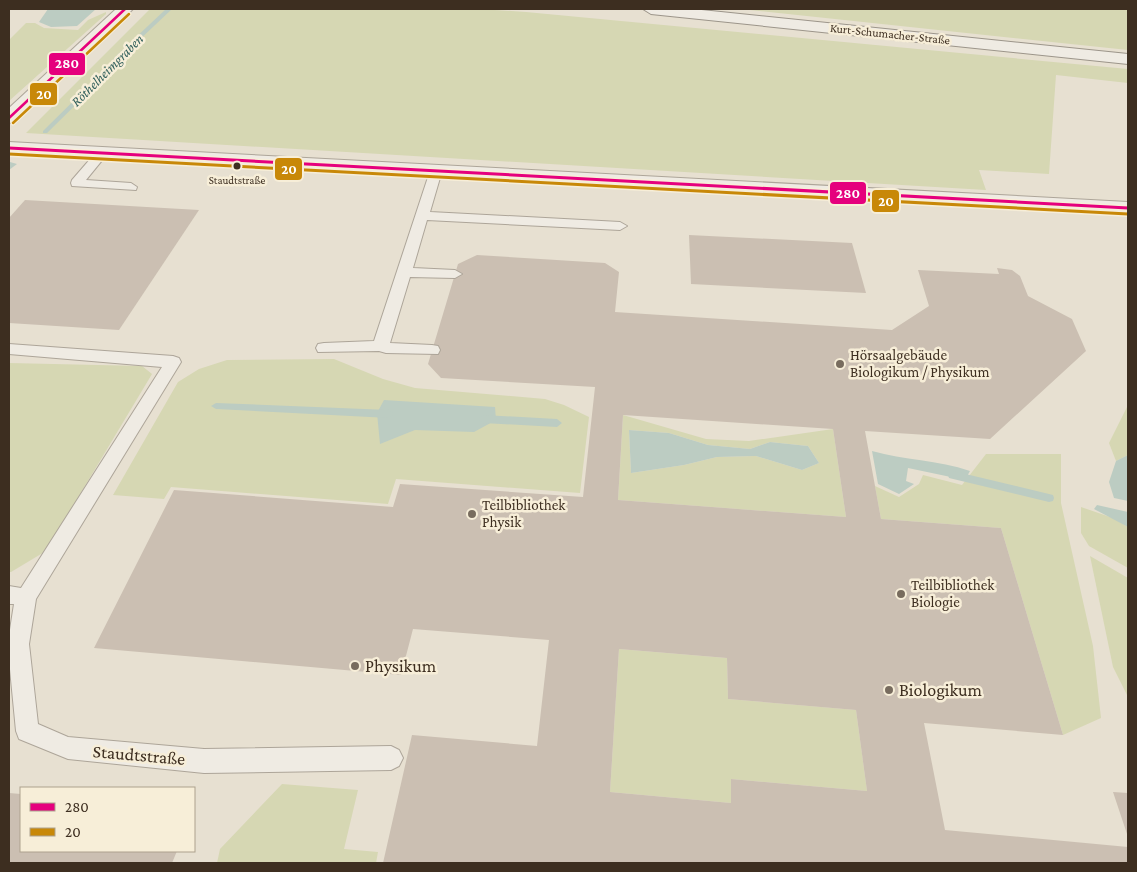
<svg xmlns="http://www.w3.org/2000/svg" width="1137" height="872" font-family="'Crimson Pro',serif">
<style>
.green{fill:#d6d7b3;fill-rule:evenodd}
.water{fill:#bcccc2}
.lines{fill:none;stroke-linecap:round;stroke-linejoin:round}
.stream{fill:#bcccc2;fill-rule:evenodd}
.building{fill:#cbbfb2;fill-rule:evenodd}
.lane-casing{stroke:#ada599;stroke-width:2}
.street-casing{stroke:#ada599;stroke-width:2}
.secondary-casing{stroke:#9c958a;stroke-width:2}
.lane{fill:#efebe3;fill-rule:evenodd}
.street{fill:#efebe3;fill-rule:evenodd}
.secondary{fill:#efebe3;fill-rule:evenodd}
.bus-1-far1-casing{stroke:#f7eed8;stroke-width:5}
.bus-1-casing{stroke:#f7eed8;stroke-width:6}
.bus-2-far1-casing{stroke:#f7eed8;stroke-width:5}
.bus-2-casing{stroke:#f7eed8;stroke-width:6}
.bus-1-far1{stroke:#e5007d;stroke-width:2.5}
.bus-1{stroke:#e5007d;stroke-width:3}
.bus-2-far1{stroke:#c88808;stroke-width:2.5}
.bus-2{stroke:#c88808;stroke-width:3}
.bus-dot{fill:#3d2e20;stroke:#f7eed8;stroke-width:2}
.poi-dot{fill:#786c5e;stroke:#f7eed8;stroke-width:2}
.labels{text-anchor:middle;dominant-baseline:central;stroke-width:5;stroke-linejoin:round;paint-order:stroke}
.far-bus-label{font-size:11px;fill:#3d2e20;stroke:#f7eed8}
.far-street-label{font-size:12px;fill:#3d2e20;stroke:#f7eed8}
.far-water-label{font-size:14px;font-style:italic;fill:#2f5d5a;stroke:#f7eed8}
.poi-label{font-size:15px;fill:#3d2e20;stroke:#f7eed8;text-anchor:start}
.near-poi-label{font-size:18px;fill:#3d2e20;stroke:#f7eed8;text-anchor:start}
.near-street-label{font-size:18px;fill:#3d2e20;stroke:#f7eed8}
.line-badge{stroke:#f7eed8;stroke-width:2}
.badge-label{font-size:14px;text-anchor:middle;font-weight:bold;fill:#fff}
</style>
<rect width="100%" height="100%" fill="#e7e0d1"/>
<g class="green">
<polygon points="150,9 480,9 526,12 1128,69 1128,83 1056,75 1049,174 979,170 986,190 26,133"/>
<polygon points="740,9 1128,9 1128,50"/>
<polygon points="106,12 106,14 9,101 9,40 26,23 35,23 44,28 78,30 88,20"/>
<path d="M334,359L383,379L415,388L545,399L564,405L589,417L580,493L396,479L388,504L171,487L164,499L113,495L178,382L199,369L227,360ZM384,401L495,408L432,430H415Z"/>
<polygon points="9,363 142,366 152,374 46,551 11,572 9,572"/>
<polygon points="1128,405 1128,455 1116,461 1109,443"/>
<path d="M623,415L706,439L749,441L833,429L846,517L618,500ZM629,430L669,433L708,445L750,449L770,442L808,446L819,463L802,470L756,456L717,457L684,465L631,473Z"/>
<polygon points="986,454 1061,454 1061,503 1093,646 1101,718 1063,735 1001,528 881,519 875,486 899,497 919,484 923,475 962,485"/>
<polygon points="1081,507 1113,518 1128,527 1128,568 1089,546 1081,533"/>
<polygon points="1090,556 1128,578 1128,697 1113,667"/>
<polygon points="619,649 727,658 728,699 856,710 867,791 731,779 731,803 610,792"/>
<polygon points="282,784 358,790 344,849 378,852 376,863 217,863 220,849"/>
</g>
<g class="water">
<polygon points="48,9 96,9 77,26 51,27 39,22"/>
<polygon points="384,400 495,407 496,420 474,432 415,430 380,444 377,413"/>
<polygon points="629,430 669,433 708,445 750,449 770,442 808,446 819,463 802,470 756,456 717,457 684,465 631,473"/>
<path d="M872,451C904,460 938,460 970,471L965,480L908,468L906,481L914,484L899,494L878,484Z"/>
<polygon points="1128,455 1128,501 1114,498 1109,482 1116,461"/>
<polygon points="1097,505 1128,512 1128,527 1094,509"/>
</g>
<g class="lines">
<g class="stream">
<polygon points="166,9 172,9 119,59 113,68 47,133 43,133 43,131 109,66 115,57"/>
<polygon points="10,162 17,164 9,170 9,164"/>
<polygon points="216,403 389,410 394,414 389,418 216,409 211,406"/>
<polygon points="483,415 557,419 562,423 557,427 483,423 478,419"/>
<polygon points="953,471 1049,494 1053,495 1054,498 1053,501 1049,502 949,478 948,475 949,472"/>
</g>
</g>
<g class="building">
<polygon points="25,200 199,210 119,330 9,323 9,218"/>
<polygon points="689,235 852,243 866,293 691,284"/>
<path d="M477,255L605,263L619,272L615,312L892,330L929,306L918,270L999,274L997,268L1012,270L1020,276L1028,296L1072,319L1086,351L990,439L865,431L881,519L1001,528L1063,735L924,723L945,830L1128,847V863H383L412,735L537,746L549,640L413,629L401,675L94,648L174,490L393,507L400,484L583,497L595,387L441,378L428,364L458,264ZM623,415L833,429L846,517L618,500ZM619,649L727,658L728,699L856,710L867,791L731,779V803L610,792Z"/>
<polygon points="1113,792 1128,793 1128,837"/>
<polygon points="9,793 21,794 21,851 177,851 172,863 9,863"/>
</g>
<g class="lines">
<defs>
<g id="lane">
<polygon points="102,149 108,153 86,180 131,183 137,187 136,190 72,186 71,183 72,180 98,150"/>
<polygon points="436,167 442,171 430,212 620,222 627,226 620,230 427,220 413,268 455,270 462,274 455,278 410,277 390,343 432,345 438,346 440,350 438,354 386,353 379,351 318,352 316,348 318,344 324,343 374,341 430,171"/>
<polygon points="9,344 173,356 179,358 181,362 36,599 29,644 38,724 68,737 204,749 391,746 399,750 403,758 399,766 391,770 204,773 68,759 19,739 16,731 9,659 9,636 14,604 9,604 9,586 21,588 162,367 9,354"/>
</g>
<g id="street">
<polygon points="116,9 133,9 15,122 9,123 9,108"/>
<polygon points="9,142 1128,202 1128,214 9,154"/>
</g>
<polygon id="secondary" points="643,9 692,9 1128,54 1128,64 651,14"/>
</defs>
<use href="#lane" class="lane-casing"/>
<use href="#street" class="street-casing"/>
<use href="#secondary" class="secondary-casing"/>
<use href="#lane" class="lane"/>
<use href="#street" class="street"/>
<use href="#secondary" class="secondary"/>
<defs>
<polyline id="bus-1-far1" points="9,118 125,9"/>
<polyline id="bus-1" points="9,148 1128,208"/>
<polyline id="bus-2-far1" points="13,123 129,14"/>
<polyline id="bus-2" points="9,154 1128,214"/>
</defs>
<use href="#bus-1-far1" class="bus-1-far1-casing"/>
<use href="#bus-1" class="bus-1-casing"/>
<use href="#bus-2-far1" class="bus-2-far1-casing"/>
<use href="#bus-2" class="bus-2-casing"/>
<use href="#bus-1-far1" class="bus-1-far1"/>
<use href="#bus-1" class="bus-1"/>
<use href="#bus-2-far1" class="bus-2-far1"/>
<use href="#bus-2" class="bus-2"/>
</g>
<circle class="bus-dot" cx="237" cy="166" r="4.5"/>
<g class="poi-dot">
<circle cx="840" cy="364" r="5"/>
<circle cx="472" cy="514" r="5"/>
<circle cx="901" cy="594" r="5"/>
<circle cx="355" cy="666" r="5"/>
<circle cx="889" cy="690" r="5"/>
</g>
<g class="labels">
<g class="far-bus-label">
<text x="237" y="180">Staudtstraße</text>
</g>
<g class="far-street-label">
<text transform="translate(890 34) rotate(6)">Kurt-Schumacher-Straße</text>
</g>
<g class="far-water-label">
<text transform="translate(107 70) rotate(-45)">Röthelheimgraben</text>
</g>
<g class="poi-label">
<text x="850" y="355">Hörsaalgebäude<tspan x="850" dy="17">Biologikum / Physikum</tspan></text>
<text x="482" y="505">Teilbibliothek<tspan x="482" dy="17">Physik</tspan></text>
<text x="911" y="585">Teilbibliothek<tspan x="911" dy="17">Biologie</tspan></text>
</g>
<g class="near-poi-label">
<text x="365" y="666">Physikum</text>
<text x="899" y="690">Biologikum</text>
</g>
<g class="near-street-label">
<text transform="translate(139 755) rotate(5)">Staudtstraße</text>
</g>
</g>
<g class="line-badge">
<rect x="48" y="52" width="38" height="24" rx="5" fill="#e5007d"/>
<rect x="29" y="82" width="29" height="24" rx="5" fill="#c88808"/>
<rect x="274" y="157" width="29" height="24" rx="5" fill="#c88808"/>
<rect x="829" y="181" width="38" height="24" rx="5" fill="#e5007d"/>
<rect x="871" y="189" width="29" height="24" rx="5" fill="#c88808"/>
</g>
<g class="badge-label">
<text x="67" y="68">280</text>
<text x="44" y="99">20</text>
<text x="289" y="174">20</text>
<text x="848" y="198">280</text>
<text x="886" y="206">20</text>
</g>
<rect width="1137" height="872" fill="none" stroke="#3d2e20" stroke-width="20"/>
<rect x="20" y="787" width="175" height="65" fill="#f7eed8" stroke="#ada18e"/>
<rect x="30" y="803" width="25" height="8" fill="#e5007d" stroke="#ada18e"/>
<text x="65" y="812" font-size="15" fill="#3d2e20">280</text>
<rect x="30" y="828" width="25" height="8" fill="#c88808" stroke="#ada18e"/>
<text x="65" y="837" font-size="15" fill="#3d2e20">20</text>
</svg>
